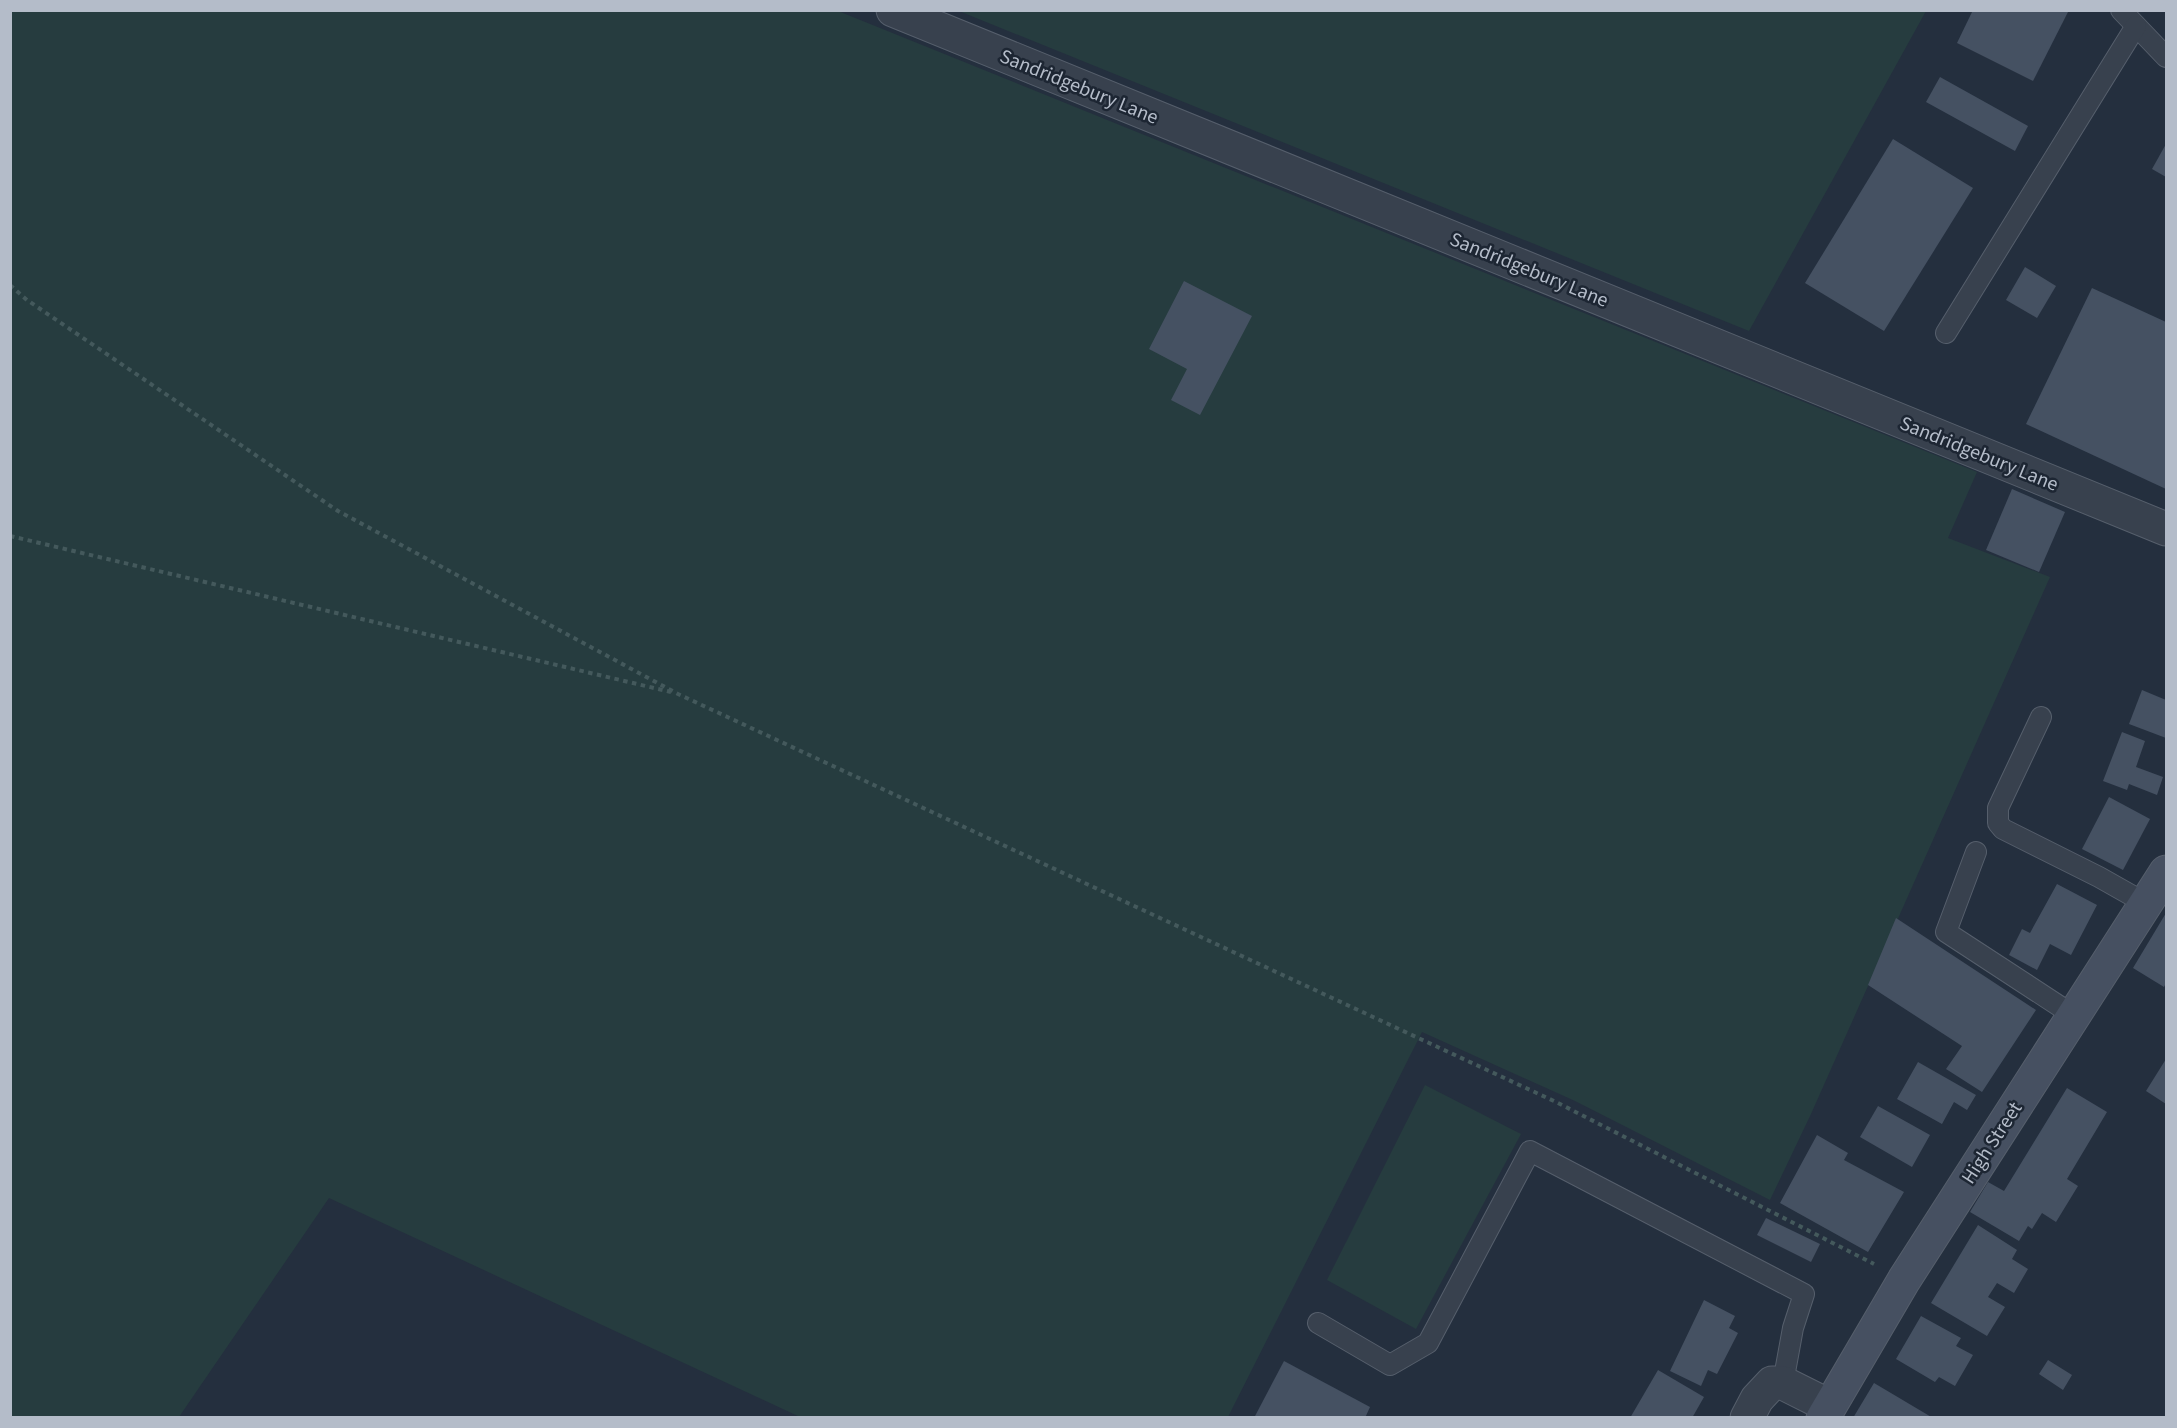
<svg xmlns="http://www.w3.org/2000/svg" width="2177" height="1428" font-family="'Source Sans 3',sans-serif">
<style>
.green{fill:#263c3f}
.building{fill:#455162}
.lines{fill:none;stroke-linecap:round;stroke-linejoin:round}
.service-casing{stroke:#565f6c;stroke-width:22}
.minor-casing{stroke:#565f6c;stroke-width:35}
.secondary-casing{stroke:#565f6c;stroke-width:35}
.path{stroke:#44595c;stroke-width:4;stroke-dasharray:4.5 4.5;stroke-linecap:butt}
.service{stroke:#38414e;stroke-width:20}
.minor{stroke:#38414e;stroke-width:33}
.secondary{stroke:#465061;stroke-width:33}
.labels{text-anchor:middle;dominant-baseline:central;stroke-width:5;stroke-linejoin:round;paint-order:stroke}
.street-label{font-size:20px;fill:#b4bcc9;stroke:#1d2633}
</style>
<rect width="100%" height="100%" fill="#242f3e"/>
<g class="green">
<polygon points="10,11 838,11 1977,472 1948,538 2050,577 1811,1114 1770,1200 1575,1101 1422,1032 1228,1417 800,1417 329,1198 179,1417 11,1417"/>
<polygon points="959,11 1926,11 1749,331"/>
<polygon points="1425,1085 1521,1134 1416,1329 1327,1280"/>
</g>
<g class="building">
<polygon points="1973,10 2069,10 2033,81 1957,43"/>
<polygon points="1940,77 2028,126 2015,151 1926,102"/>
<polygon points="1893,139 1973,188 1884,331 1805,283"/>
<polygon points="2166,144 2166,177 2152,169"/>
<polygon points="2025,267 2056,286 2037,318 2006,300"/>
<polygon points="1184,281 1252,316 1200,415 1171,400 1187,369 1149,349"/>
<polygon points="2092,288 2166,322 2166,489 2026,424"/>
<polygon points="2012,489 2065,512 2039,572 1986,550"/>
<polygon points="2142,690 2166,700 2166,738 2129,724"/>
<polygon points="2122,732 2145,741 2136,767 2163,777 2157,795 2129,784 2127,790 2103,781"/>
<polygon points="2109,797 2150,819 2123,870 2082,849"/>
<polygon points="2057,884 2097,905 2071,955 2050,944 2037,970 2009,955 2022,929 2030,933"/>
<polygon points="2166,913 2166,983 2164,987 2133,968"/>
<polygon points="1896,918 2036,1010 1982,1092 1946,1069 1962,1046 1868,985"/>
<polygon points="2166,1059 2166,1104 2146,1091"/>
<polygon points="1918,1062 1976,1095 1967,1110 1954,1102 1942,1124 1897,1099"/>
<polygon points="2067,1088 2107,1112 2067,1179 2078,1186 2056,1222 2042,1213 2032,1229 2028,1226 2019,1241 1970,1212 1988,1182 2004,1191"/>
<polygon points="1878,1106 1930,1135 1912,1167 1860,1137"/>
<polygon points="1817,1135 1848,1153 1844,1160 1904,1192 1868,1252 1780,1203"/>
<polygon points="1766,1218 1820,1244 1811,1262 1757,1235"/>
<polygon points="1978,1225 2017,1250 2012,1259 2028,1269 2014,1293 1997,1283 1988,1297 2005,1307 1987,1336 1931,1303"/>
<polygon points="1704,1300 1735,1316 1729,1328 1738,1333 1717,1374 1708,1370 1701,1386 1670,1371"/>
<polygon points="1921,1316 1961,1338 1956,1346 1973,1355 1955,1386 1939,1377 1935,1382 1896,1359"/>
<polygon points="2048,1360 2072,1375 2063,1390 2039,1374"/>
<polygon points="1284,1361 1370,1407 1365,1418 1254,1418"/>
<polygon points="1658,1370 1704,1397 1692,1418 1630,1418"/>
<polygon points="1874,1383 1933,1418 1853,1418"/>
</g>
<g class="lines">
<defs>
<g id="service">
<polyline points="2121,10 2166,57"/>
<polyline points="1946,333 2136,26"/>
<polyline points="2041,717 1998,808 1998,823 2003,829 2099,877 2145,903"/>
<polyline points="1976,852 1946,932 2073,1015"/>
<polyline points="1318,1323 1390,1365 1428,1343 1530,1151 1804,1294 1793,1328 1783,1383"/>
</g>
<g id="minor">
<polyline points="893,10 2166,529"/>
<polyline points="1747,1418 1757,1399 1772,1383 1783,1383 1829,1406"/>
</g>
<polyline id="secondary" points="1823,1418 1904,1280 2166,872"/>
</defs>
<use href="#service" class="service-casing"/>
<use href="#minor" class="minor-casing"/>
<use href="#secondary" class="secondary-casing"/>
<g class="path">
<polyline points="10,285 27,300 338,511 678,694 1556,1102 1874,1264"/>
<polyline points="10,536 671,692"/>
</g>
<use href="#service" class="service"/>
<use href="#minor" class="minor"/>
<use href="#secondary" class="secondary"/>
</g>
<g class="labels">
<g class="street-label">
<text transform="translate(1079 87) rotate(22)">Sandridgebury Lane</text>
<text transform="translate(1529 270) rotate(22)">Sandridgebury Lane</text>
<text transform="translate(1979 454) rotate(22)">Sandridgebury Lane</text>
<text transform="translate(1992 1143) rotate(-57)">High Street</text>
</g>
</g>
<rect width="2177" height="1428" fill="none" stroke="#b4bcc9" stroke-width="24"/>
</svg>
